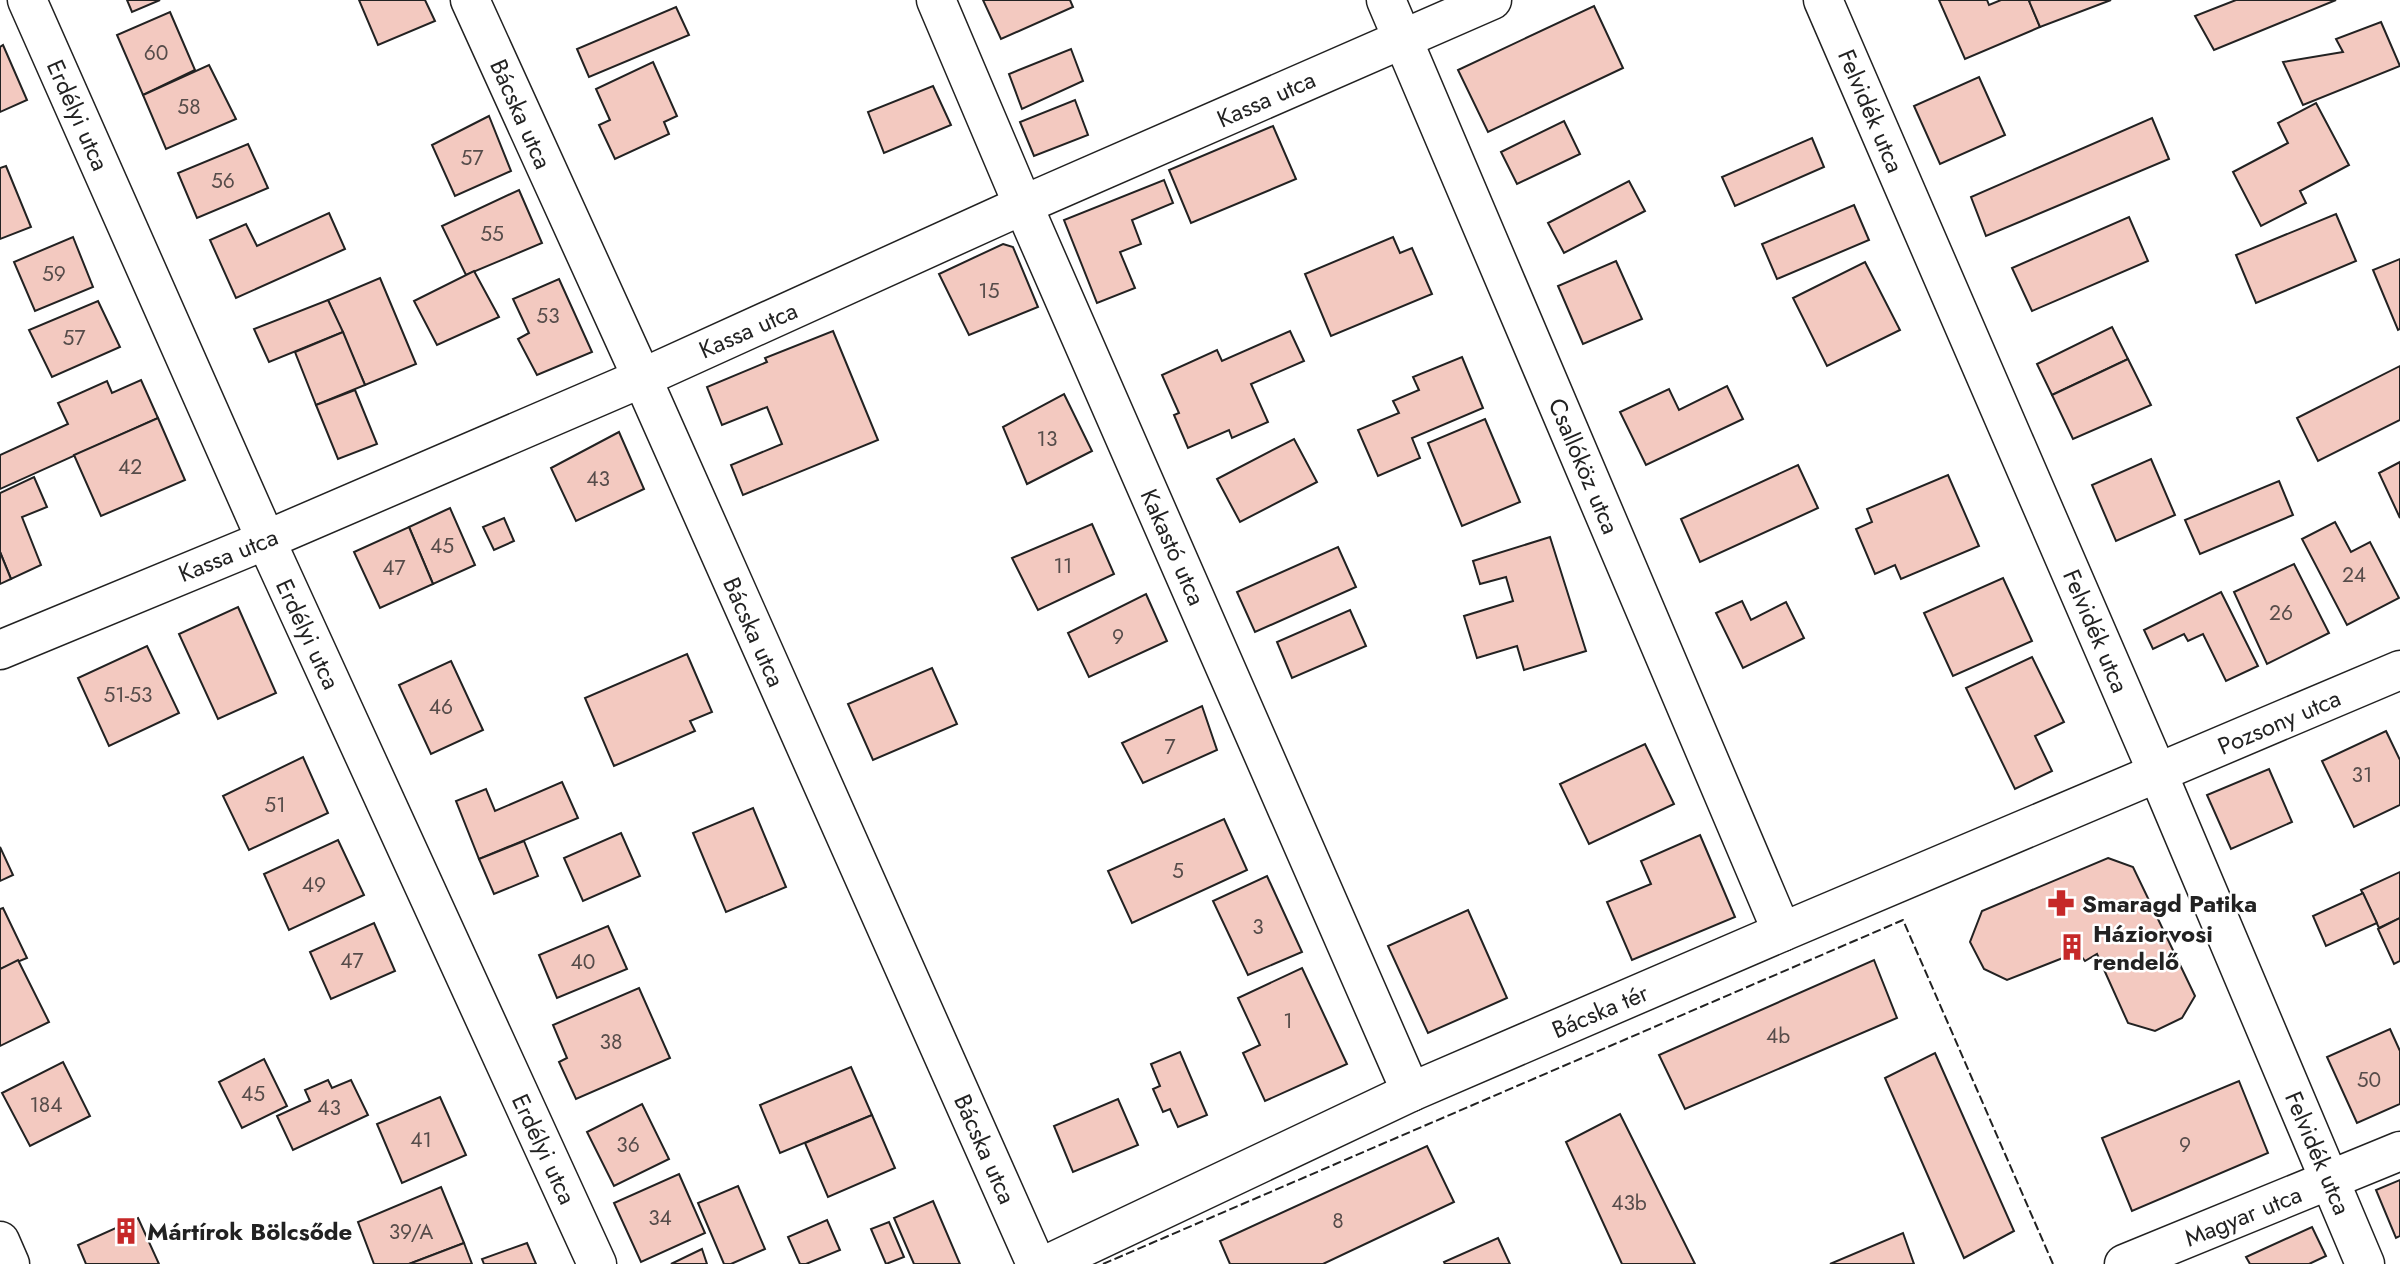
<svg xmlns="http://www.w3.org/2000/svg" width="2400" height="1264" font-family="Jost,sans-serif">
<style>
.building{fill:#f3c9c0;stroke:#222;stroke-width:2}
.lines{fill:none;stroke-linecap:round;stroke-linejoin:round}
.minor-casing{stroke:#222;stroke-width:41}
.minor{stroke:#fff;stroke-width:38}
.fence{stroke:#222;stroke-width:2;stroke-dasharray:9 3.5;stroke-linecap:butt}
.labels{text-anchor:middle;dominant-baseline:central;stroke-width:5;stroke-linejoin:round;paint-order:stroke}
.number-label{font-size:21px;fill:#564c4a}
.street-label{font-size:24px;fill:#222;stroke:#fff}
.poi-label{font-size:24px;font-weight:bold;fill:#222;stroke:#fff;text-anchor:start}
</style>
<rect width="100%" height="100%" fill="#fff"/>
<g class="building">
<polygon points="127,0 160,0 132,12"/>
<polygon points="359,0 425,0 435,21 378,45"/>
<polygon points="983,0 1070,0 1073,7 1001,39"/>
<polygon points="1939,0 1987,0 1989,5 2001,0 2029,0 2040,27 1965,59"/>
<polygon points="2031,0 2111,0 2040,27 2029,1"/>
<polygon points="2236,0 2336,0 2214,50 2195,16"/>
<polygon points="1594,6 1623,68 1488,132 1458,70"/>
<polygon points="676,7 689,35 589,77 577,49"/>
<polygon points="170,12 195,70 143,95 117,35"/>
<polygon points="2381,22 2400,66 2303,105 2283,62 2343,52 2336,39"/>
<polygon points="3,45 27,100 0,112 0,47"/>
<polygon points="1071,49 1083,81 1022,109 1009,74"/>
<polygon points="653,62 677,116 664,122 669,134 615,159 599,125 610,120 596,89"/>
<polygon points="209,65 236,119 166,149 143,95"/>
<polygon points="1979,77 2005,135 1940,164 1914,106"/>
<polygon points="933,86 951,125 884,153 868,112"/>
<polygon points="1075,100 1088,135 1034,156 1020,122"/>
<polygon points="2316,103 2349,165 2300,191 2306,203 2261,226 2233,172 2288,143 2278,123"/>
<polygon points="489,116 511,171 455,196 432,145"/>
<polygon points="2152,118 2169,159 1986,236 1971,197"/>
<polygon points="1564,121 1580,154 1517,184 1501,152"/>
<polygon points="1273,126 1296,179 1191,223 1169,170"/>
<polygon points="1812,138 1824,167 1735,206 1722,177"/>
<polygon points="248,144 268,188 197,218 178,173"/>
<polygon points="6,166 31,227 0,239 0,168"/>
<polygon points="1164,180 1173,203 1132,220 1141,244 1120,252 1135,288 1097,303 1064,220"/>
<polygon points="1629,181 1645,211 1564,253 1548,223"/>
<polygon points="519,190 542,243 466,275 442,226"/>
<polygon points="1854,205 1869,240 1777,279 1762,244"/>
<polygon points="329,213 345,249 236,298 210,240 246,224 257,246"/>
<polygon points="2336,214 2356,261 2256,303 2236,255"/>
<polygon points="2129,217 2148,261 2032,311 2012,268"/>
<polygon points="73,237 93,287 35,311 14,262"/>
<polygon points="1393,237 1400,253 1412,248 1432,294 1331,336 1305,274"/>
<polygon points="1003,244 1013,247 1038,307 969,335 939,274"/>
<polygon points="2400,259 2400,329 2398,330 2373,270"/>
<polygon points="1616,261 1642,319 1583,344 1558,286"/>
<polygon points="1865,262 1900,330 1827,366 1793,298"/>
<polygon points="474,271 499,317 437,345 414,301"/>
<polygon points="380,278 416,364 365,385 328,300"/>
<polygon points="559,279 592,352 537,375 518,339 529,333 513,299"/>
<polygon points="328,300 343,332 269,362 254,329"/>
<polygon points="98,301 120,347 52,377 29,330"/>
<polygon points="2112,327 2128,359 2052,395 2037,364"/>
<polygon points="833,331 878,440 743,495 731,465 782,444 767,407 722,425 707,387 767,362 765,358"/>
<polygon points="1290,331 1304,361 1251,384 1268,422 1232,438 1229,430 1188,448 1174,415 1179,413 1162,375 1217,350 1222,361"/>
<polygon points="343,332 365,385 316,405 295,352"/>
<polygon points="1462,357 1483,408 1412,438 1420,458 1378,476 1358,430 1399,413 1393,401 1419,390 1413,377"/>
<polygon points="2128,359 2151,405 2073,439 2052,395"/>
<polygon points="2400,366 2400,420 2318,461 2297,418"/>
<polygon points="141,380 158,418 0,489 0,455 68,424 58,403 107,381 112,393"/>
<polygon points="1727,386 1743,419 1646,465 1620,412 1669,389 1679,410"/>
<polygon points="355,390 377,444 338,459 316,405"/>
<polygon points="1064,394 1092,451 1027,484 1003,427"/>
<polygon points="158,418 185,480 101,516 74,455"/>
<polygon points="1485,419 1520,502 1462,526 1428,443"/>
<polygon points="619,432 644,489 576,521 551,468"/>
<polygon points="1294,439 1317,482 1240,522 1217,479"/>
<polygon points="2151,459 2175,515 2116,541 2092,485"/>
<polygon points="2400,462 2400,518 2379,473"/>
<polygon points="1798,465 1818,508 1700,562 1681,519"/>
<polygon points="1948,475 1979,546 1901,579 1895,565 1875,574 1856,529 1872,522 1867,509"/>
<polygon points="34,477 47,507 22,517 41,565 11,579 0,552 0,493"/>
<polygon points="2279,481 2293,515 2200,554 2185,520"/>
<polygon points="450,508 475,565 433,584 409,527"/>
<polygon points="504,518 514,541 494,550 483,527"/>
<polygon points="2335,522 2351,552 2370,542 2399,598 2347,625 2302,539"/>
<polygon points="1092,524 1114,574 1038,610 1012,558"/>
<polygon points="409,527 433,584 380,608 354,552"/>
<polygon points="1550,537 1586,651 1524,670 1517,646 1477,658 1464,616 1513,601 1506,577 1480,584 1473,561"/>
<polygon points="1338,547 1356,587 1255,632 1237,592"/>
<polygon points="0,552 11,579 0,584"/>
<polygon points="2294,564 2329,633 2267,664 2234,592"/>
<polygon points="2003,578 2032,641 1953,676 1924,613"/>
<polygon points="2221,592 2258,666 2226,681 2203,634 2188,641 2184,634 2153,649 2144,630"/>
<polygon points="1146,594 1167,641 1089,677 1068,633"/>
<polygon points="1742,601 1751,620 1786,602 1804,638 1743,668 1716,613"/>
<polygon points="238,607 276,693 218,719 179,634"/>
<polygon points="1350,610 1366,646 1292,678 1277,642"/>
<polygon points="147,646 179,713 109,746 78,678"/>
<polygon points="687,654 712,712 690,721 695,731 614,766 585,698"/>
<polygon points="2032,657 2064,722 2035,736 2052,771 2015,789 1966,688"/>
<polygon points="451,661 483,730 431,754 399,685"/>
<polygon points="932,668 957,724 873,760 848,704"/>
<polygon points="1202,706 1217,750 1143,783 1122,743"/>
<polygon points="2386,731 2400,760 2400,805 2354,827 2322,761"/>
<polygon points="1645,744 1674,804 1589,844 1560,784"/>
<polygon points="303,757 328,813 249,850 223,796"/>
<polygon points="2269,769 2292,822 2231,849 2207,795"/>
<polygon points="562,782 578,818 479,859 456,801 486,789 495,811"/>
<polygon points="753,808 786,887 726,912 693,833"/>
<polygon points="1224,819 1247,870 1132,923 1108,871"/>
<polygon points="621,833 640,876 583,901 564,858"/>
<polygon points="1700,835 1735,917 1632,960 1607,902 1651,884 1641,861"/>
<polygon points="338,840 364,895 289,930 264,874"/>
<polygon points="524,841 538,876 494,894 479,859"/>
<polygon points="0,847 13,875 0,881"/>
<polygon points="2108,858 2133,867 2195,996 2182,1018 2155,1031 2128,1023 2097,954 2085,961 2078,952 2007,980 1984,969 1970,942 1982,911"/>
<polygon points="2400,872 2400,918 2379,928 2361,890"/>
<polygon points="1267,876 1302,952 1248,975 1213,901"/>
<polygon points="2363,893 2377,923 2326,946 2313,916"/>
<polygon points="3,908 27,958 0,969 0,909"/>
<polygon points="1468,910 1507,998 1428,1033 1388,946"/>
<polygon points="2400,918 2400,961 2394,964 2378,929"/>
<polygon points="374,923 395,971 331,999 310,952"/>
<polygon points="608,926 627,969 557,998 539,955"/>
<polygon points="18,960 49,1022 0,1046 0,969"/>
<polygon points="1874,960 1897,1018 1685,1109 1659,1055"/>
<polygon points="1302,968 1347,1064 1265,1101 1243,1053 1260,1045 1238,998"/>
<polygon points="639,988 670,1058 576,1099 559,1062 567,1058 553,1025"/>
<polygon points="2390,1029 2400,1051 2400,1104 2357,1123 2327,1057"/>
<polygon points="1180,1052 1207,1115 1178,1127 1170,1109 1163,1112 1153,1089 1160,1086 1151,1064"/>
<polygon points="1935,1053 2014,1231 1964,1258 1885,1078"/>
<polygon points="264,1059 287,1106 242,1128 219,1082"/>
<polygon points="63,1062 90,1116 30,1146 2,1093"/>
<polygon points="851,1067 872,1115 780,1153 760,1105"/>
<polygon points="328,1080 332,1088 351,1080 368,1115 293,1150 277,1116 310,1101 305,1090"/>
<polygon points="2239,1081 2268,1153 2132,1211 2102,1138"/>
<polygon points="440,1097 466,1155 402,1183 377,1124"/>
<polygon points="1118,1099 1138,1145 1073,1172 1054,1126"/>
<polygon points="642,1104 669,1159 614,1186 587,1132"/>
<polygon points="1620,1114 1695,1264 1622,1264 1566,1142"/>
<polygon points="872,1115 895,1168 828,1197 805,1143"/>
<polygon points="1427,1146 1454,1202 1323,1264 1230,1264 1220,1241"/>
<polygon points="679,1174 705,1233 641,1262 614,1203"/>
<polygon points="2400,1180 2400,1236 2396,1238 2376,1190"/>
<polygon points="738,1186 765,1249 731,1264 724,1264 698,1203"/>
<polygon points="441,1187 464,1243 409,1264 374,1264 358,1222"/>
<polygon points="933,1201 960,1264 914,1264 894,1218"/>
<polygon points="138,1218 159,1264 86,1264 78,1245"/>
<polygon points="827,1220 840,1250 806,1264 800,1264 788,1237"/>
<polygon points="889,1222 904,1257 886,1264 871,1229"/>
<polygon points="2312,1227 2326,1256 2309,1264 2250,1264 2246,1257"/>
<polygon points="1903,1233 1914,1264 1830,1264"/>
<polygon points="1498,1238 1510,1264 1445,1264 1444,1262"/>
<polygon points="464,1243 472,1264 409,1264"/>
<polygon points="527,1243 536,1264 484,1264 482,1259"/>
<polygon points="702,1249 707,1264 671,1264"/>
</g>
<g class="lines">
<defs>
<g id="minor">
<polyline points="27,0 274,558 597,1264"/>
<polyline points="470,0 642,378 1036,1264"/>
<polyline points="936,0 1023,205 1411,1092"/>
<polyline points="1386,0 1782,932"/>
<polyline points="1823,0 2158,774 2365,1264"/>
<polyline points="0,650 266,540 642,378 1023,205 1492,0"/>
<polyline points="0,1241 10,1264"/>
<polyline points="1048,1264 1411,1092 1782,932 2400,670"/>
<polyline points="2124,1264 2400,1151"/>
</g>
</defs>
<use href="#minor" class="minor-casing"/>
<use href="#minor" class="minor"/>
<polyline class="fence" points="1103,1264 1903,920 2053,1264"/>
</g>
<defs>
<symbol id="pharmacy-bare" viewBox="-9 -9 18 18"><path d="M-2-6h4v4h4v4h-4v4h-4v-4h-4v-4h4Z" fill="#c62828" stroke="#fff" stroke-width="2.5" paint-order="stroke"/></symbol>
<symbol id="building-bare" viewBox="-9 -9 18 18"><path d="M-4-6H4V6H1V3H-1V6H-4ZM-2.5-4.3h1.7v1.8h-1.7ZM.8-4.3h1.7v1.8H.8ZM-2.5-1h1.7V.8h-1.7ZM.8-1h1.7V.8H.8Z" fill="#c62828" stroke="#fff" stroke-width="2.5" paint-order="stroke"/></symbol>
</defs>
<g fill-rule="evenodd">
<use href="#pharmacy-bare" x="2042" y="884" width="38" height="38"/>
<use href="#building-bare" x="2053" y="928" width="38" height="38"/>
<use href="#building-bare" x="107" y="1212" width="38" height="38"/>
</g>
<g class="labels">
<g class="number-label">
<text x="156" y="53">60</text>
<text x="189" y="107">58</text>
<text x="472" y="158">57</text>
<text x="223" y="181">56</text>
<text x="492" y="234">55</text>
<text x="54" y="274">59</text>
<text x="989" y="291">15</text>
<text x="548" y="316">53</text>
<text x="74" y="338">57</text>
<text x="1047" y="439">13</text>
<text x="130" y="467">42</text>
<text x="598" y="479">43</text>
<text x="442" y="546">45</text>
<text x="1063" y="566">11</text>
<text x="394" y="568">47</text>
<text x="2354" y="575">24</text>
<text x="2281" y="613">26</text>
<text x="1118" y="637">9</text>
<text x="128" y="695">51-53</text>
<text x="441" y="707">46</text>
<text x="1170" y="747">7</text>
<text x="2362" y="775">31</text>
<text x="275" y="805">51</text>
<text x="1178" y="871">5</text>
<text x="314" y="885">49</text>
<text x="1258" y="927">3</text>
<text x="352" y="961">47</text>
<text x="583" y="962">40</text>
<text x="1288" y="1021">1</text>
<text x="1778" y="1036">4b</text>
<text x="611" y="1042">38</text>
<text x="2369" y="1080">50</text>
<text x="253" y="1094">45</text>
<text x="46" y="1105">184</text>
<text x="329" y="1108">43</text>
<text x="421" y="1140">41</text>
<text x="628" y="1145">36</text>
<text x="2185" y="1145">9</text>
<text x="1629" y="1203">43b</text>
<text x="660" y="1218">34</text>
<text x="1338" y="1221">8</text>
<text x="411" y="1232">39/A</text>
</g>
<g class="street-label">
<text transform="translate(1266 99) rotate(-24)">Kassa utca</text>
<text transform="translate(1871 111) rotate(67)">Felvidék utca</text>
<text transform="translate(521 114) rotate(66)">Bácska utca</text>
<text transform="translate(78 115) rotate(66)">Erdélyi utca</text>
<text transform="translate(748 330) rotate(-24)">Kassa utca</text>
<text transform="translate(1584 466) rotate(67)">Csallóköz utca</text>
<text transform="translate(1173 547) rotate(66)">Kakastó utca</text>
<text transform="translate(228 555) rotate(-22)">Kassa utca</text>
<text transform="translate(2096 631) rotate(67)">Felvidék utca</text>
<text transform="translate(754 632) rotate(66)">Bácska utca</text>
<text transform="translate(308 634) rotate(65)">Erdélyi utca</text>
<text transform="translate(2279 722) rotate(-23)">Pozsony utca</text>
<text transform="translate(1600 1011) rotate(-23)">Bácska tér</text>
<text transform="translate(544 1149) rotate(65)">Erdélyi utca</text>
<text transform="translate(985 1149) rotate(66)">Bácska utca</text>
<text transform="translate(2318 1153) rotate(67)">Felvidék utca</text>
<text transform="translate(2243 1216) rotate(-22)">Magyar utca</text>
</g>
<g class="poi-label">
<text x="2082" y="903">Smaragd Patika</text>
<text x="2093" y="933">Háziorvosi<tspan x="2093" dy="28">rendelő</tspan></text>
<text x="147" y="1231">Mártírok Bölcsőde</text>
</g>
</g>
</svg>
